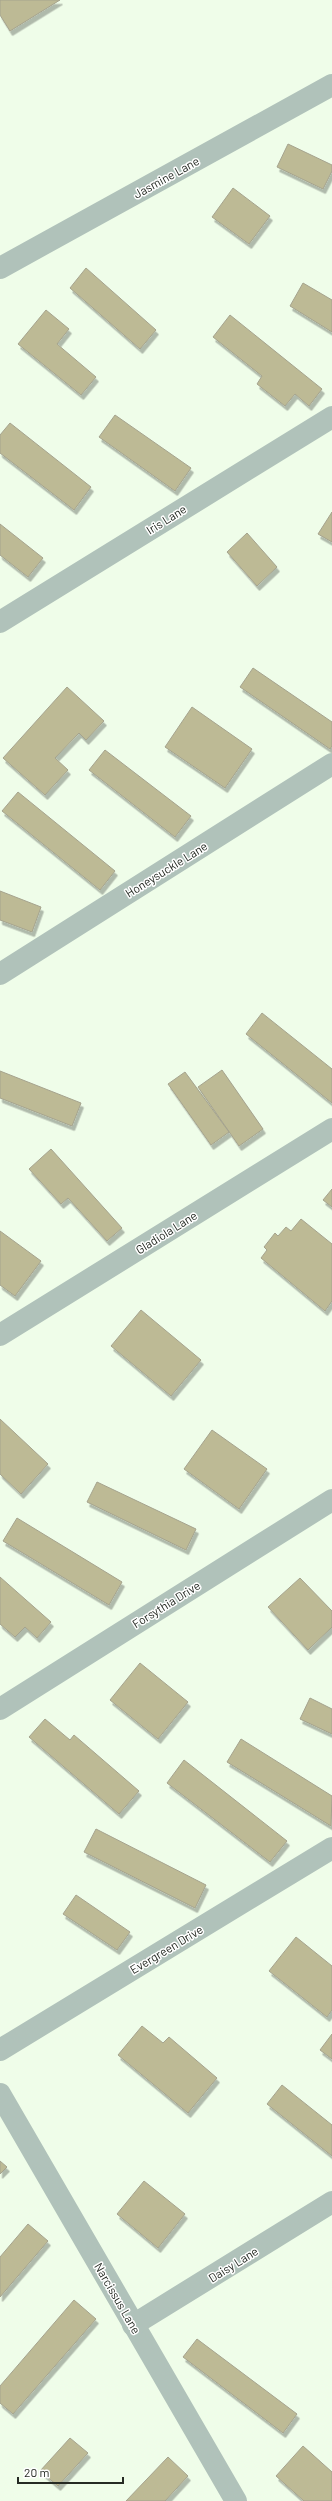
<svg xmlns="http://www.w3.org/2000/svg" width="332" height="2501" font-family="Barlow,sans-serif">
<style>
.building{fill:#bdba95;stroke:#a5a38e;filter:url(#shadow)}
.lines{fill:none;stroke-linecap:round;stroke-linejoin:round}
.minor{stroke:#b0c2ba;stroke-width:22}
.labels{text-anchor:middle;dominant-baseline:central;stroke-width:3;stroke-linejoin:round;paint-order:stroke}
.street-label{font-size:12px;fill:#252a23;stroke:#fff}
</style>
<defs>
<filter id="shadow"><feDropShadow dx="2.5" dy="4.5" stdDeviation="0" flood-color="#0004"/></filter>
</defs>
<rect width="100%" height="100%" fill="#effde9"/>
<g class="building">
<polygon points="0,0 60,0 10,31 0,15"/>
<polygon points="288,144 332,165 332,171 323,189 277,167"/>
<polygon points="233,188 270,216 249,244 212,217"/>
<polygon points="86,268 156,330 140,349 70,288"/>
<polygon points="303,283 332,300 332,332 290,306"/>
<polygon points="46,310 69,329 57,344 96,377 81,395 18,344"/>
<polygon points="230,315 322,389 309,406 295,394 285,406 257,384 262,376 213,337"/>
<polygon points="115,415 191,468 175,491 99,437"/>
<polygon points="10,423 91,487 74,510 0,453 0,435"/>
<polygon points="332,512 332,542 318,534"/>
<polygon points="0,524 43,558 28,577 0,555"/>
<polygon points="247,533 277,567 257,586 227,552"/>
<polygon points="253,668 332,722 332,746 330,749 240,687"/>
<polygon points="67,687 104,721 86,740 79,733 55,758 68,770 45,795 3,758"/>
<polygon points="192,707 252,749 225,788 165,747"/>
<polygon points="105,750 191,816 175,837 89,770"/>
<polygon points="18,792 115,871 100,890 2,811"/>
<polygon points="0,891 41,907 32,932 0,920"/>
<polygon points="262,1013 332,1069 332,1103 246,1034"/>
<polygon points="222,1070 263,1129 239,1146 198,1087"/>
<polygon points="0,1071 81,1103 72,1126 0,1098"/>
<polygon points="185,1072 229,1132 211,1145 168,1084"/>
<polygon points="51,1149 122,1228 107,1241 68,1198 61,1204 29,1169"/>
<polygon points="332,1189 332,1207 323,1200"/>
<polygon points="301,1219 332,1244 332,1301 325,1311 261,1258 267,1250 264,1247 275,1233 278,1236 286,1227 291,1231"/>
<polygon points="0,1231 41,1261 15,1296 0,1285"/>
<polygon points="141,1310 201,1360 171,1396 111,1346"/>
<polygon points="0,1419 48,1464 21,1494 0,1474"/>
<polygon points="212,1430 267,1469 239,1509 184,1469"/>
<polygon points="97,1482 196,1529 186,1550 87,1502"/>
<polygon points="17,1518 122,1582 109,1605 3,1541"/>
<polygon points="0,1577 51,1622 37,1638 25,1627 15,1637 0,1624"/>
<polygon points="300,1578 332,1611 332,1627 308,1650 268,1607"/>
<polygon points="140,1663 188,1702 158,1739 110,1700"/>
<polygon points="310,1698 332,1709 332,1734 300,1719"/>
<polygon points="45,1719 70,1740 74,1735 139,1791 119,1814 29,1737"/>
<polygon points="241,1739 332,1796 331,1826 227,1762"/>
<polygon points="184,1760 287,1841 270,1862 167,1783"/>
<polygon points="96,1829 206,1885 195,1908 84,1852"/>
<polygon points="76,1895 130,1932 117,1950 63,1914"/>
<polygon points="296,1937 332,1966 332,2010 327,2017 269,1971"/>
<polygon points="142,2026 163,2043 169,2037 217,2078 188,2113 118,2055"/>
<polygon points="332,2034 332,2059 320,2050"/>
<polygon points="282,2085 332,2125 332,2156 267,2104"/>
<polygon points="0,2161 7,2167 0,2174"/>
<polygon points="144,2181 185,2214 158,2248 117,2214"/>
<polygon points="28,2224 48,2241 0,2297 0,2257"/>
<polygon points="74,2300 96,2319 13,2414 0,2403 0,2386"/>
<polygon points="197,2339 297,2414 283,2433 183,2357"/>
<polygon points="70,2438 88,2453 58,2486 40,2471"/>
<polygon points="303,2446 332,2472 332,2501 304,2501 276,2476"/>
<polygon points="168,2457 188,2476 165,2501 126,2501"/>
</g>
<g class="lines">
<g class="minor">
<polyline points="0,268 332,85"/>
<polyline points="0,622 332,417"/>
<polyline points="0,974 332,764"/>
<polyline points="0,1335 332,1129"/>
<polyline points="0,1709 332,1500"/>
<polyline points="0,2050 332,1848"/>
<polyline points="0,2094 236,2501"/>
<polyline points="133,2325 332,2202"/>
</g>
</g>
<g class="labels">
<g class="street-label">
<text transform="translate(166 177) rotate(-29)">Jasmine Lane</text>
<text transform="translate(166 519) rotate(-32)">Iris Lane</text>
<text transform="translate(166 869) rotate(-32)">Honeysuckle Lane</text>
<text transform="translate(166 1232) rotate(-32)">Gladiola Lane</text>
<text transform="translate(166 1604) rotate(-32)">Forsythia Drive</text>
<text transform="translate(166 1949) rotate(-31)">Evergreen Drive</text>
<text transform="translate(233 2264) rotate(-32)">Daisy Lane</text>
<text transform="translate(118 2298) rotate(60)">Narcissus Lane</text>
</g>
</g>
<path d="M18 2477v6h105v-6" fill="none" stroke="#252a23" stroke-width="2"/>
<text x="24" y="2477" font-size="12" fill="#252a23" stroke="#ffffff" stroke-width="3" paint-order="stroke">20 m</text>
</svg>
